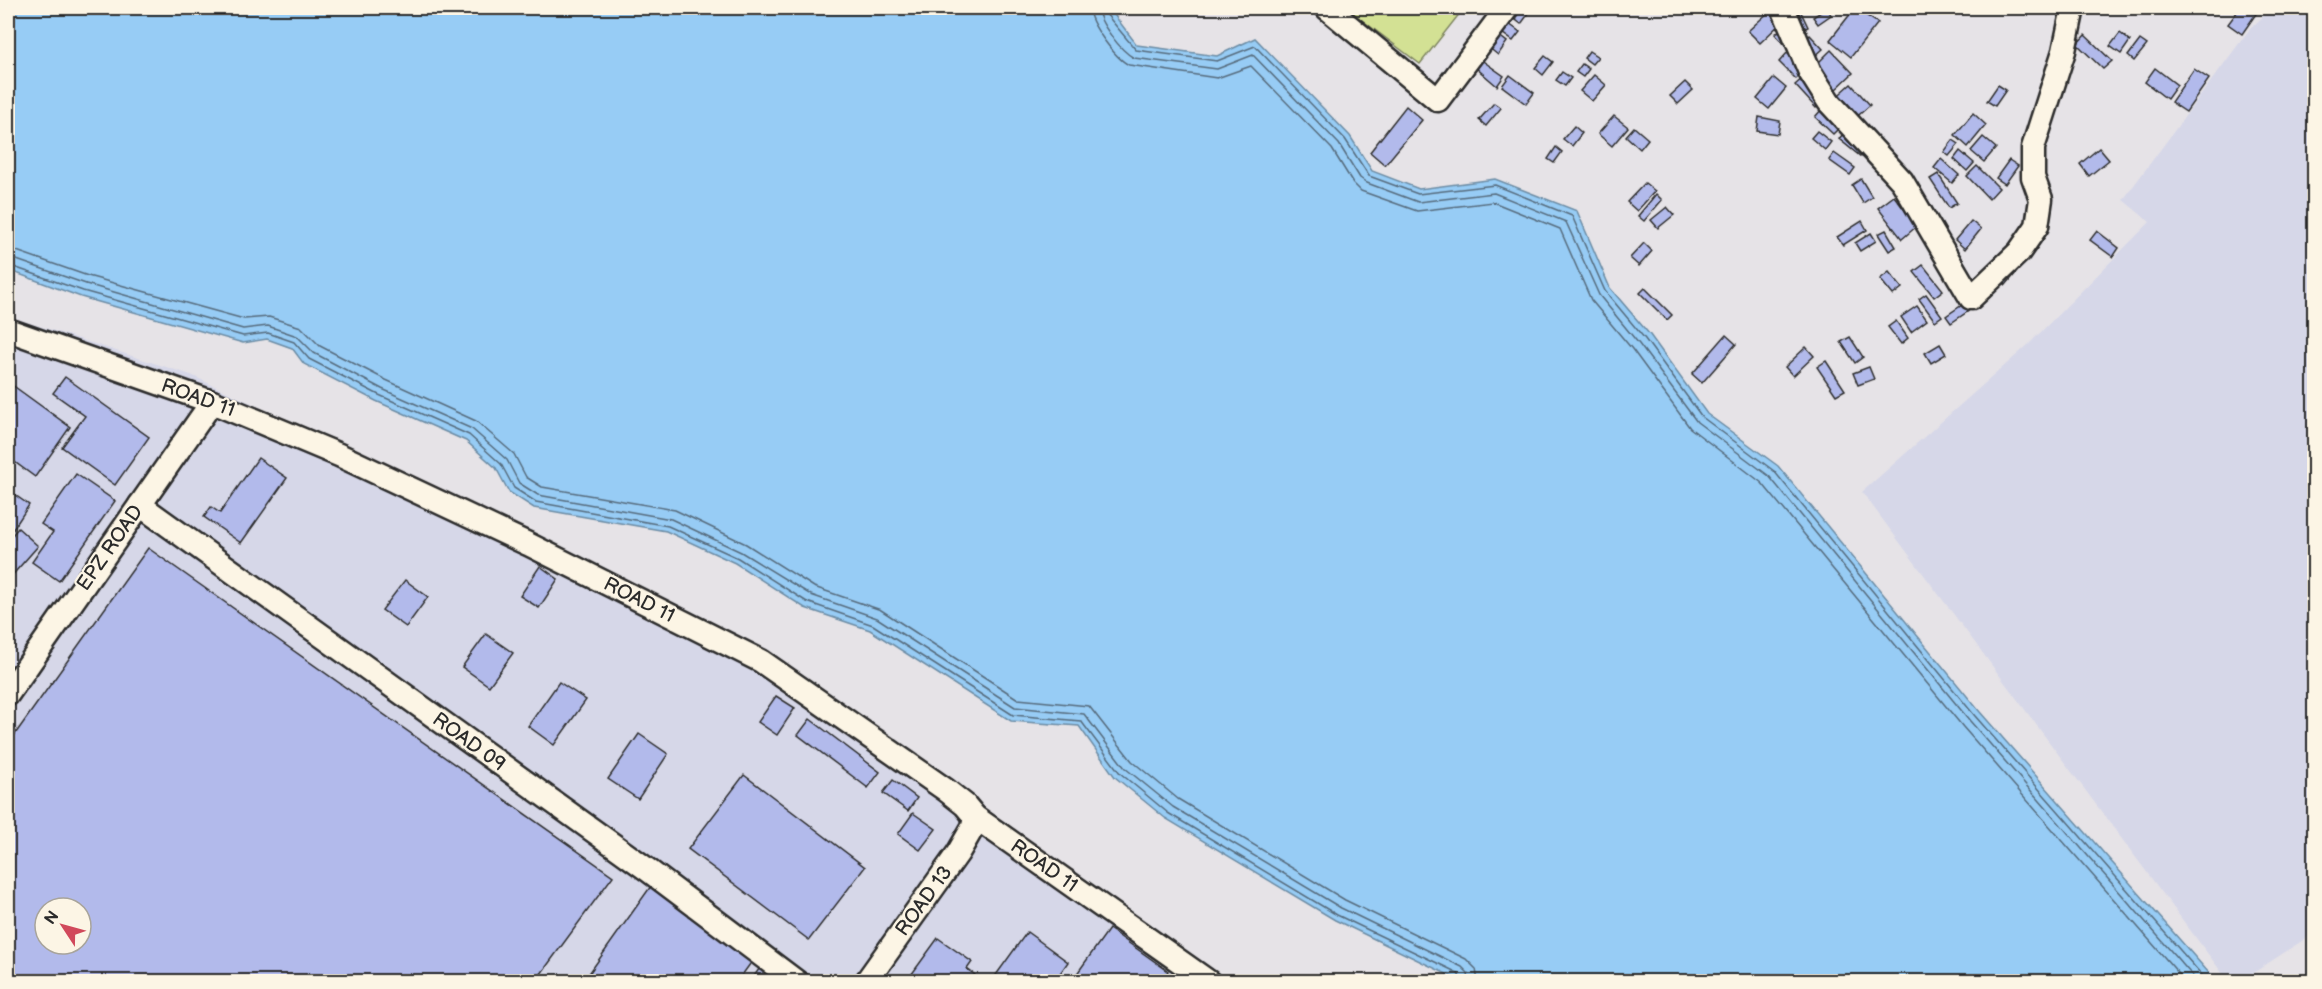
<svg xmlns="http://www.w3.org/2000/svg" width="2322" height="989" font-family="'Balsamiq Sans',sans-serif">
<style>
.built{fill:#d6d7e8;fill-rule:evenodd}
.green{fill:#d3e194;stroke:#7f8660;stroke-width:1.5}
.water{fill:#97ccf5;stroke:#6c8ca4;stroke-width:1.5}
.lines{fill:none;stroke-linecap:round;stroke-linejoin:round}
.shore{stroke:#566b7c;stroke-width:1.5}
.building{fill:#b2baeb;stroke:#2b2b2b;stroke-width:1.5;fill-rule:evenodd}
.minor-casing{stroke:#2b2b2b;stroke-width:27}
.minor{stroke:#fcf5e5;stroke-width:22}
.labels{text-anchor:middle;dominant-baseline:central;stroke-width:4.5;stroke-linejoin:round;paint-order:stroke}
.street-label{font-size:20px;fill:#2b2b2b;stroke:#fcf5e5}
</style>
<rect width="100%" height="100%" fill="#e6e3e7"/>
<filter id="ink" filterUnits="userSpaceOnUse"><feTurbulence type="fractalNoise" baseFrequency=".0167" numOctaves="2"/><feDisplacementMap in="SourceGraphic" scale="12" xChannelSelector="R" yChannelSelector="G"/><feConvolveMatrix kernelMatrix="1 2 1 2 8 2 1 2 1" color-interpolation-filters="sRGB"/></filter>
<g filter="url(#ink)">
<g class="built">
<polygon points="2272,8 2314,8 2314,933 2241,981 2229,982 1862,492 2028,345 2150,222 2123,200 2249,30"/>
<path d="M8,316L191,375L683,607L1226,981H8ZM45,908H81V944H45Z"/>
</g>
<polygon class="green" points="1346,8 1464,8 1420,64"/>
<polygon class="water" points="8,8 1109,8 1137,45 1217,56 1255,38 1350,136 1372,171 1419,189 1495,179 1577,211 1610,288 1650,335 1707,414 1778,466 1980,712 2216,981 1461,981 1335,920 1165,818 1115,777 1079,726 1011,721 870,630 805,608 735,563 666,531 534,508 509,492 496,468 466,441 376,401 304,364 292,348 267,339 243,343 81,297 8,270"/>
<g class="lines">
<g class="shore">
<path d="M1089,8C1089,23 1115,58 1129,65L1217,78L1251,66L1332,149L1353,183L1361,191L1417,211L1493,202L1560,229L1591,300L1632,349L1690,428L1762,483L1963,727L2186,982"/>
<path d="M1098,8C1098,22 1121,51 1134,58L1217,69L1253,55L1339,144L1360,178L1367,183L1418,202L1494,193L1566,222L1599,295L1639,344L1697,422L1769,476L1970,721L2198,982"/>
<polyline points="1105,8 1106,14 1136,50 1217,61 1255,46 1345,139 1369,176 1418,194 1495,185 1572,216 1605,291 1645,339 1702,417 1774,471 1975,716 2208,982"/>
<polyline points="8,248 88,276 244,319 269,317 301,327 320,346 386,380 476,421 514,454 526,477 542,487 675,510 746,544 814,587 881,610 1018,699 1089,706 1132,761 1178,799 1345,900 1466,959 1476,969 1478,982"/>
<polyline points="8,257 86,284 243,329 268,326 297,336 314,353 382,389 472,429 507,460 519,483 538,495 671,519 741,552 811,595 877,618 1015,707 1084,714 1125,768 1173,807 1341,908 1462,967 1468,973 1469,982"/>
<polyline points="8,265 83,291 243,336 268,333 294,342 309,359 379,395 469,435 501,464 514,488 536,502 668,526 738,558 807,602 873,625 1013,715 1081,721 1120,773 1168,813 1337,915 1458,973 1462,982"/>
</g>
</g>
<g class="building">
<polygon points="1519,8 1532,9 1521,24 1512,17"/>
<polygon points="1788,8 1799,8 1808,27 1800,31"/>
<polygon points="1827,8 1831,15 1818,24 1813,17"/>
<polygon points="1855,8 1878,23 1851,57 1830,40"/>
<polygon points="2240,8 2260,8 2242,34 2228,24"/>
<polygon points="1772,9 1783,21 1760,43 1748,31"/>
<polygon points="1509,24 1520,32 1513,41 1502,33"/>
<polygon points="1782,28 1793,41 1787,47 1775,34"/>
<polygon points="2120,33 2130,41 2121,54 2110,46"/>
<polygon points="1498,35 1507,42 1498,55 1488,47"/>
<polygon points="1810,35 1823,49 1814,57 1801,43"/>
<polygon points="2085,35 2112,61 2103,69 2077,44"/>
<polygon points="2140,40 2147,45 2134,61 2128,56"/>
<polygon points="1831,50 1853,73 1835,90 1813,68"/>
<polygon points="1589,51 1598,57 1592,64 1584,58"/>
<polygon points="1787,53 1805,71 1796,79 1779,62"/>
<polygon points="1545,56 1553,62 1543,75 1535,68"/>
<polygon points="1480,59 1504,76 1497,86 1475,67"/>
<polygon points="1582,64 1589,69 1583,77 1576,72"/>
<polygon points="2155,68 2177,85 2167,99 2145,82"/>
<polygon points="2194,69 2209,79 2186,112 2171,102"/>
<polygon points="1562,72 1571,78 1565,86 1556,80"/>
<polygon points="1510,75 1534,93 1526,104 1502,86"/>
<polygon points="1594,75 1606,85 1592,101 1580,91"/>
<polygon points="1804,77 1825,100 1816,108 1795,85"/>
<polygon points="1774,78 1786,88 1769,109 1757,99"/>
<polygon points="1685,82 1693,90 1678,104 1670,96"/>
<polygon points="1851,84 1870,105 1851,122 1832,101"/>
<polygon points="1998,85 2006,90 1995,106 1987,101"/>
<polygon points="1494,103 1501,108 1486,126 1479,120"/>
<polygon points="1406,106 1422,120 1385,165 1370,152"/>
<polygon points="1822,109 1841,126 1833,134 1815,117"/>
<polygon points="1973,113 1986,125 1968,147 1955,135"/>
<polygon points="1614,116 1628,127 1612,146 1598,134"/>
<polygon points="1759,117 1780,121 1778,134 1757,131"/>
<polygon points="1574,126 1582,133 1572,146 1563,139"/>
<polygon points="1634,127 1648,139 1640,149 1626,136"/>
<polygon points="1817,131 1831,142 1825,150 1811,138"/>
<polygon points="1845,131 1867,150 1861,157 1839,139"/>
<polygon points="1983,137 1996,148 1984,162 1971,151"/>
<polygon points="1953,140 1959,144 1949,156 1944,152"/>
<polygon points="1556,147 1562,152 1554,163 1548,159"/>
<polygon points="2099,148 2109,160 2089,176 2080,164"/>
<polygon points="1960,151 1974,163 1967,171 1954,159"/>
<polygon points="1834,153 1855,168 1850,175 1829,160"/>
<polygon points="1941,159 1959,175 1952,183 1934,168"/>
<polygon points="2009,160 2018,166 2005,184 1996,178"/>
<polygon points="1977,166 1999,188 1989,199 1967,176"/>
<polygon points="1938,174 1957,203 1949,208 1930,179"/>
<polygon points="1861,179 1872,197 1863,203 1852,185"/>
<polygon points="1645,183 1655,191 1637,211 1627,202"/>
<polygon points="1656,194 1662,200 1644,221 1638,216"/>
<polygon points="1894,196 1917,226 1902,239 1878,208"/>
<polygon points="1667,207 1674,215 1658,228 1651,220"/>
<polygon points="1862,221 1867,230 1843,245 1837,237"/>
<polygon points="1971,221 1981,229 1965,249 1955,240"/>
<polygon points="1886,230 1896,247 1889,251 1878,234"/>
<polygon points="2097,231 2119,248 2113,257 2090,240"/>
<polygon points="1871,233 1876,241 1860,251 1855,243"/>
<polygon points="1644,243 1652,251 1639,266 1630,258"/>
<polygon points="2013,260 2021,267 2006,285 1997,278"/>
<polygon points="1923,265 1943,290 1934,297 1914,272"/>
<polygon points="1889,272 1902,288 1893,295 1880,279"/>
<polygon points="1645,288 1672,315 1667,320 1640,293"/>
<polygon points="1926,294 1942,316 1935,321 1919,299"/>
<polygon points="1965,303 1970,310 1951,323 1946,316"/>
<polygon points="1917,306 1927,320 1911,332 1901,317"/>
<polygon points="1896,321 1908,338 1901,344 1888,327"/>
<polygon points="1726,335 1736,344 1702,383 1692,374"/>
<polygon points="1850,337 1863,357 1855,363 1841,342"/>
<polygon points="1940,344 1946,354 1931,363 1925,353"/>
<polygon points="1806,347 1814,356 1793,376 1785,367"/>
<polygon points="1826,361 1845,390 1836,395 1817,367"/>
<polygon points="1869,367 1874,379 1858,385 1853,373"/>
<polygon points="65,377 149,437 115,485 62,447 85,416 53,393"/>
<polygon points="8,382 70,427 35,477 8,457"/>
<polygon points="258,458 287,478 241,543 204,517 211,507 220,513"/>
<polygon points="76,474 115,501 59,581 32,562 53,532 41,524"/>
<polygon points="15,495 29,505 8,537 8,506"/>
<polygon points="18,528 38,546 8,580 8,540"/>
<path d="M148,548L613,876L535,982H8V744ZM45,908H81V944H45Z"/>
<polygon points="540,566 558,579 539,608 520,596"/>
<polygon points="405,580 428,597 406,627 382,610"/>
<polygon points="486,634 513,653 489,686 462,667"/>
<polygon points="559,682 586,700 554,745 528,726"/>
<polygon points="776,696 795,708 777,735 758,722"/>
<polygon points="810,719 880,772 868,788 798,735"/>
<polygon points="639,734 668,754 638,799 608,779"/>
<polygon points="744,775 865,867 809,940 688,849"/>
<polygon points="893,780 917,798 908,811 883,793"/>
<polygon points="913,813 936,829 920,850 898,834"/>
<polygon points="651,886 753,960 737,982 583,982"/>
<polygon points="1109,929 1168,971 1161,982 1071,982"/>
<polygon points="1027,932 1068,962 1054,982 991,982"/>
<polygon points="938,938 972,962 967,969 975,975 970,982 906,982"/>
<polygon points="759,969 775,982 750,982"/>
</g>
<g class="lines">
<defs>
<g id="minor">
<polyline points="1327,8 1438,100 1507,8"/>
<polyline points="1783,8 1810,72 1829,102 1902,181 1971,298 2019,252 2037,226 2041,199 2033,177 2033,148 2064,51 2073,8"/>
<polyline points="8,330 212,402 339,455 528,544 761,661 946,790 965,805 975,817 1209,982"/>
<polyline points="140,505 648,870 797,982"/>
<polyline points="8,694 212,402"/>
<polyline points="866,982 958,853 973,827 975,817"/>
</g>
</defs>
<use href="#minor" class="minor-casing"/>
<use href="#minor" class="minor"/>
</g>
</g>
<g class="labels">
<g class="street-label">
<text transform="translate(198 398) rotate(20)">ROAD 11</text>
<text transform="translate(110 548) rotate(-55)">EPZ ROAD</text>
<text transform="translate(639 600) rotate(27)">ROAD 11</text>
<text transform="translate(469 742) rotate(36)">ROAD 09</text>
<text transform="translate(1044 866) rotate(35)">ROAD 11</text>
<text transform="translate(924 901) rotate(-54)">ROAD 13</text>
</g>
</g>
<rect width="2322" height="989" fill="none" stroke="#fcf5e5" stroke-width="30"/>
<rect x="15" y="15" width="2292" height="959" fill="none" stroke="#2b2b2b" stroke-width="2" filter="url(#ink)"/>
<g transform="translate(63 926) rotate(306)"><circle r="28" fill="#fcf5e5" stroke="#a8a49b" stroke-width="1.5"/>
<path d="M0-4.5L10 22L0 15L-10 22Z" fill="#d1495b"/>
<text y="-9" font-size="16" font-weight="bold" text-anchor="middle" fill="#2b2b2b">N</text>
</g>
</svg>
